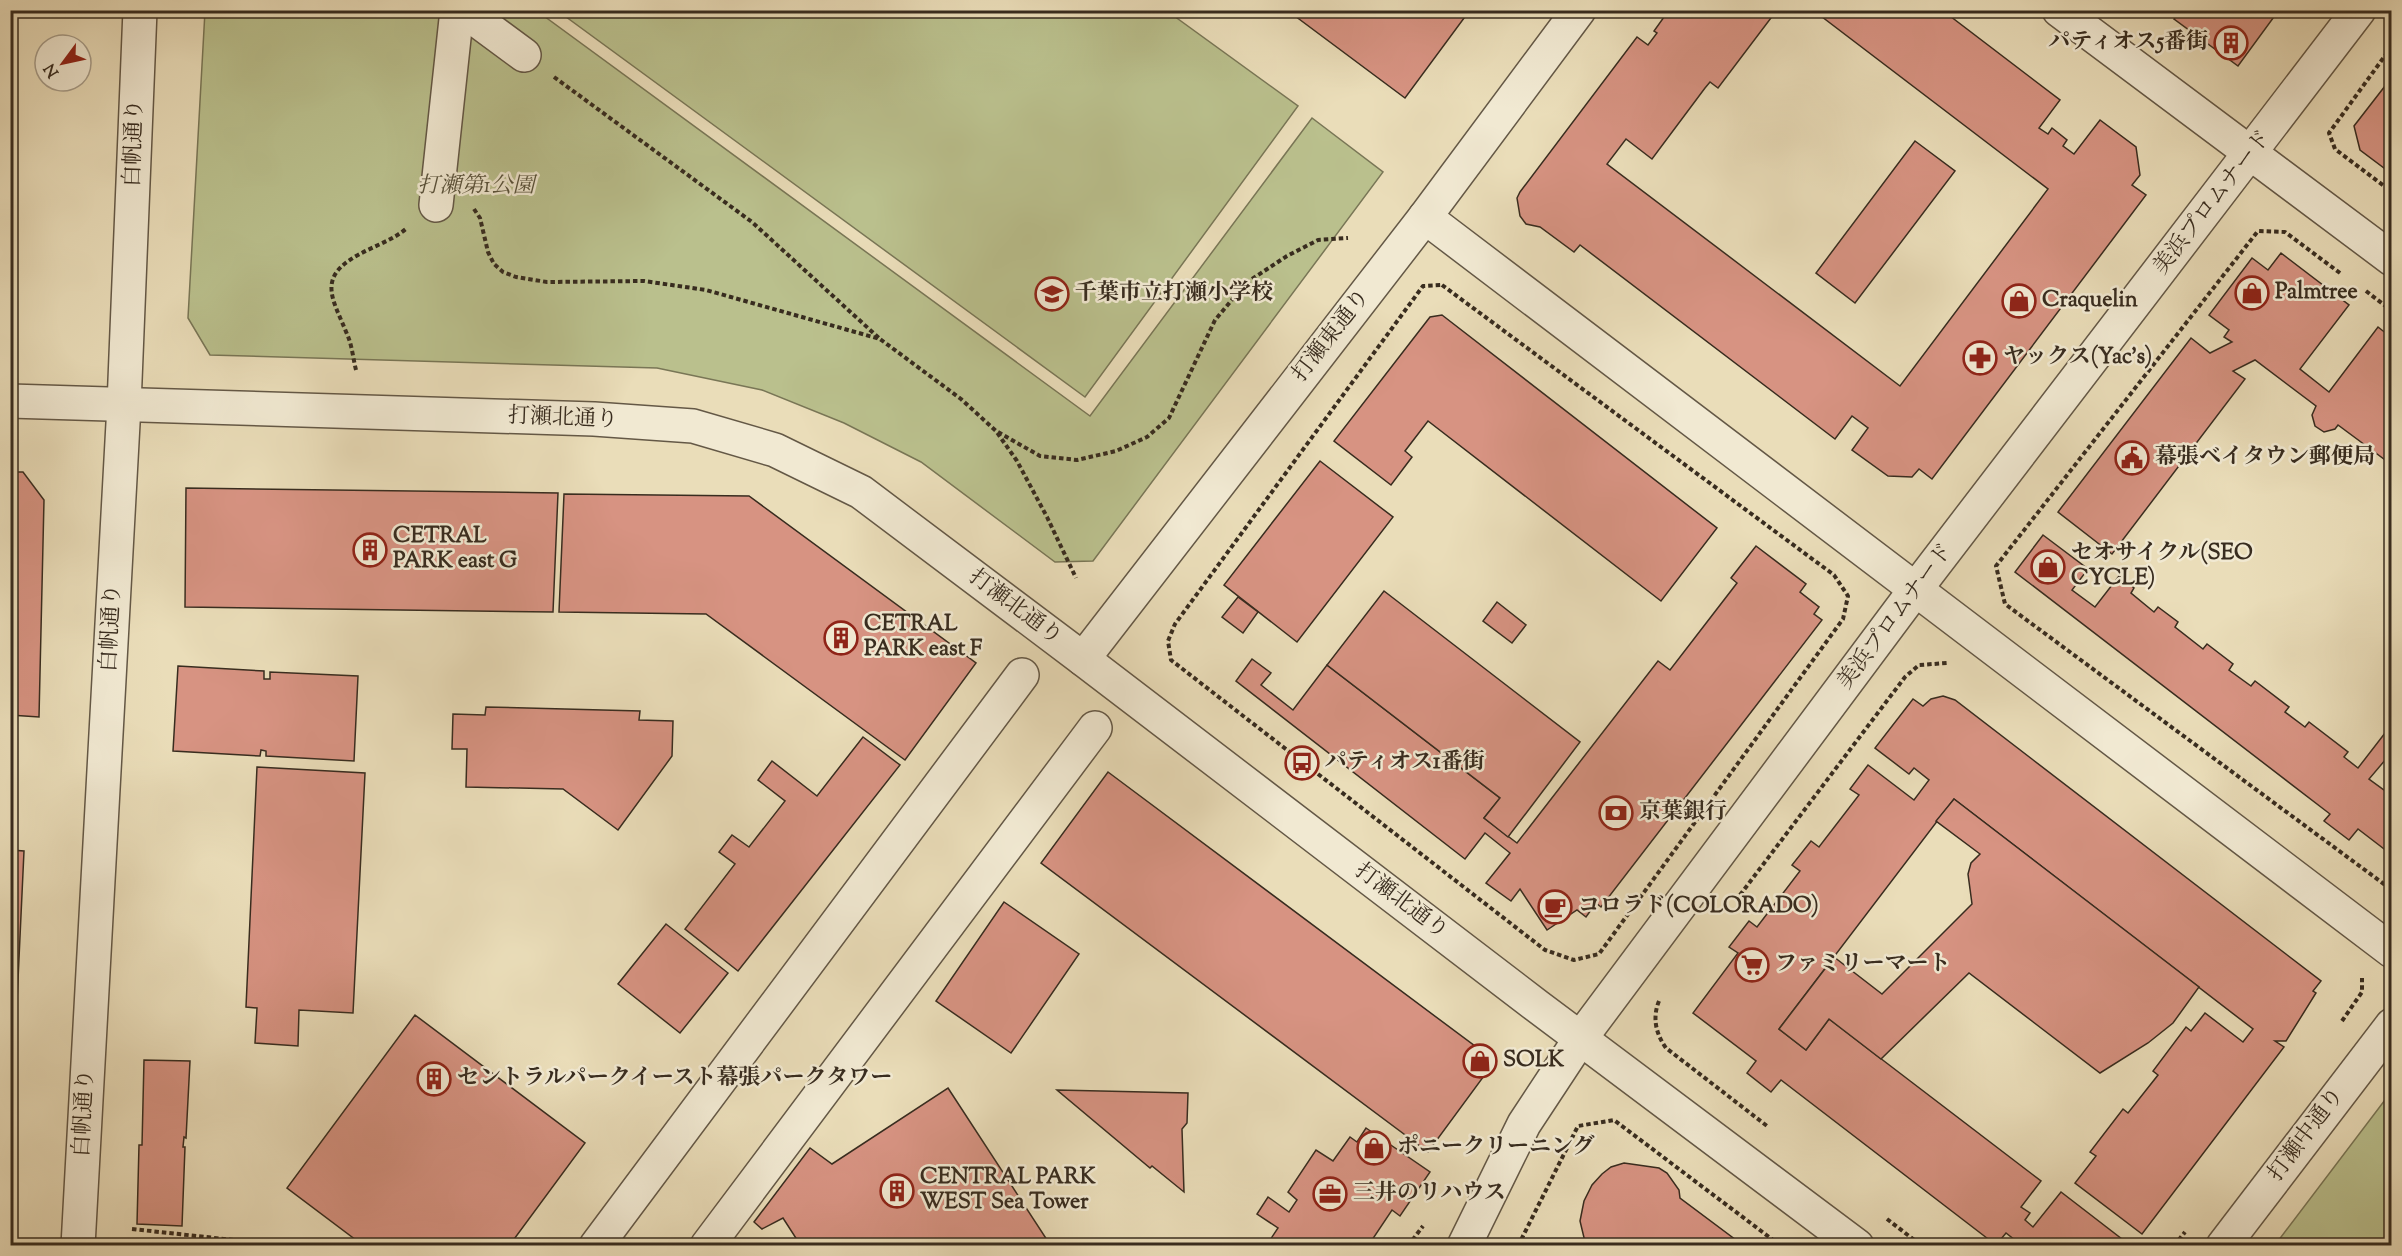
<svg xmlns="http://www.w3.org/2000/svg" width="2402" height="1256" font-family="'Sorts Mill Goudy','Noto Serif JP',serif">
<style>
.green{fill:#bac08d;stroke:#797656;stroke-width:1.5}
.building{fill:#d79382;stroke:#382c1f;stroke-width:1.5}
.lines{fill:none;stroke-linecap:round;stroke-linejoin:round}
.minor-casing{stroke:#645846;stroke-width:36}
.path{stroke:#382c1f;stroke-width:4;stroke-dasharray:4.5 3;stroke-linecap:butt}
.minor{stroke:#f1e9d2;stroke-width:33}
.labels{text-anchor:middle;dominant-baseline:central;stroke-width:5;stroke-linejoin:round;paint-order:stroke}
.poi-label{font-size:22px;font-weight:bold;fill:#382c1f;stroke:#f1e9d2;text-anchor:start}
.street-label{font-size:22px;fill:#382c1f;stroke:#f1e9d2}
.park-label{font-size:22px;font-style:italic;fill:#58513a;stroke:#f1e9d2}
</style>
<rect width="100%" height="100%" fill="#eaddb9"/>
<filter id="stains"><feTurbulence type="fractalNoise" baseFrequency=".00333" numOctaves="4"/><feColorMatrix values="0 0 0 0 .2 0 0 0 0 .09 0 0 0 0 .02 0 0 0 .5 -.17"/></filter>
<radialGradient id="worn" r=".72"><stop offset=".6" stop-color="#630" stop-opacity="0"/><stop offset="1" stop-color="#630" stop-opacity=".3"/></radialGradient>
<g class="green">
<polygon points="205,11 537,11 1090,416 1312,118 1383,172 1093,561 1055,562 921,462 844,423 762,390 657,368 210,355 188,318"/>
<polygon points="558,11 1167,11 1298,106 1085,397"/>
<polygon points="2391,1092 2391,1245 2275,1245"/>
</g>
<g class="building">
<polygon points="1287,10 1470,10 1405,98"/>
<polygon points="1669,10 1777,10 1718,88 1710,82 1705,88 1652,159 1626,139 1607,164 1900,386 2048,189 1813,10 1942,10 2060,100 2039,128 2048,134 2052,128 2067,140 2063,146 2074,154 2100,120 2136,147 2140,175 2132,185 2146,195 1932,479 1919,469 1912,477 1888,476 1852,450 1868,428 1852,416 1835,439 1580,245 1574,252 1540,227 1526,224 1520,216 1517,198 1520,192 1637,37 1648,45 1657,33 1654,31"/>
<polygon points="2180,10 2279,10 2238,66 2174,19"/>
<polygon points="2392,77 2392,174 2360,150 2354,126"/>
<polygon points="1915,141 1955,171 1855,303 1816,273"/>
<polygon points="2281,253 2349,305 2300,369 2329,392 2378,327 2392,338 2392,465 2338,425 2335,429 2324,432 2315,426 2312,415 2316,406 2255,360 2233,371 2245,379 2112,554 2058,512 2191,338 2210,353 2232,342 2224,337 2229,330 2209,315 2252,258 2268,270"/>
<polygon points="1442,315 1717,528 1661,601 1428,421 1405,451 1412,457 1391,485 1334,441 1430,317"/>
<polygon points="1320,461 1393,517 1297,642 1224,585"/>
<polygon points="10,472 23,472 44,500 39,717 10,715"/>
<polygon points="186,488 558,493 553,612 185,607"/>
<polygon points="564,494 749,496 976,663 905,760 706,614 559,612"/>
<polygon points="2043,535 2088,569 2072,590 2095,607 2119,576 2134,588 2131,593 2154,612 2158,607 2178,622 2175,627 2203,649 2207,644 2233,664 2229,670 2251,686 2255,681 2289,707 2285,712 2305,727 2309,722 2348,752 2344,757 2358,768 2392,724 2392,752 2369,779 2392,796 2392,855 2358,829 2349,840 2324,821 2330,814 2015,572"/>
<polygon points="1756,546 1806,584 1800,592 1819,607 1814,614 1822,620 1601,907 1596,903 1586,917 1577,910 1547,930 1520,889 1511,901 1486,883 1510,853 1485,833 1465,859 1236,681 1252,659 1271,673 1261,685 1293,710 1327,665 1500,798 1484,818 1517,843 1658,661 1670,670 1737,583 1731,578"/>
<polygon points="1384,591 1580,742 1508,837 1484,818 1500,798 1327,665"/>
<polygon points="1238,597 1258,612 1243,633 1222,617"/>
<polygon points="1497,602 1526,625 1512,643 1483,621"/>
<polygon points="178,666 264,671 264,679 270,679 270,672 358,676 354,761 266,756 266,751 261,750 260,756 173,751"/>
<polygon points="1943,696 1955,700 2321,981 2313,991 2316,993 2286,1041 2275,1041 2284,1047 2142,1234 2075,1183 2096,1156 2090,1152 2123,1109 2128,1113 2158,1075 2153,1071 2186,1027 2191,1031 2205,1013 2243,1042 2253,1029 1954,799 1779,1029 1806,1050 1829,1019 2041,1181 2021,1207 2030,1213 2025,1220 2033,1227 2061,1192 2131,1246 2019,1246 2020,1244 2006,1233 1996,1245 1781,1080 1771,1092 1747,1073 1756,1061 1693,1013 1738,953 1729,947 1749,921 1757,927 1800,871 1792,865 1811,841 1819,847 1859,795 1850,789 1868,765 1914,800 1929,780 1914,768 1909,774 1875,748 1913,699 1923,706 1931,699"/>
<polygon points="486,707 640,711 639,720 673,721 672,756 618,830 563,789 466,787 467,749 452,749 453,714 485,715"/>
<polygon points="863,737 900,765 738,971 685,929 735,864 719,852 732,835 749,847 785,801 758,780 772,761 817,796"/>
<polygon points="257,767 365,773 353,1013 299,1010 298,1046 255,1043 257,1008 246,1007"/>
<polygon points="1108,772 1495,1061 1428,1152 1041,863"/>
<polygon points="1954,799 2199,987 2173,1023 2148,1043 2100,1073 1969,973 1881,1059 1829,1019 1806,1050 1779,1029 1834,957 1882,994 1972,904 1968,874 1971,863 1980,854 1936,821"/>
<polygon points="10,850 24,851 16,1023 10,1023"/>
<polygon points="1004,902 1079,954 1011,1053 936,1001"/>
<polygon points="666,924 728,973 680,1033 618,984"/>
<polygon points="415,1015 585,1143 509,1246 364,1246 287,1188"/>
<polygon points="144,1060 190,1061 186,1138 184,1137 183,1147 185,1147 182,1226 137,1224 139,1145 142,1145"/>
<polygon points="948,1088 1051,1246 801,1246 783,1218 762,1229 754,1222 810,1148 832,1164"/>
<polygon points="1057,1090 1188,1093 1187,1123 1182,1129 1184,1192 1152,1166 1150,1168"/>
<polygon points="1366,1128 1430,1172 1400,1216 1392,1210 1368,1246 1266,1246 1278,1228 1257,1214 1268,1197 1289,1212 1297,1200 1288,1192 1316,1150 1333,1161 1350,1137 1357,1142"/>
<polygon points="1624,1163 1659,1168 1667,1173 1679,1190 1680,1198 1744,1246 1586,1246 1580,1221 1584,1201 1592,1185 1602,1174 1611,1167"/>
</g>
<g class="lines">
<defs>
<g id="minor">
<polyline points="463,10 524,55"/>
<polyline points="2059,10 2392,259"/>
<polyline points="436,205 457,10"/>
<polyline points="1425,217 2392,951"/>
<polyline points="10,401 594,419 693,426 775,450 861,492 1083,659 1537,1006 1857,1246"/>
<polyline points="1083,659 1425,217 1579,10"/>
<polyline points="78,1246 124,405 140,10"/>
<polyline points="596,1246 1022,675"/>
<polyline points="707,1246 1095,728"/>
<polyline points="1464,1246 1524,1124 1580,1039 1915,590 2359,10"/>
<polyline points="2223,1246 2392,1025"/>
</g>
</defs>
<use href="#minor" class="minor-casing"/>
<g class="path">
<polyline points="2392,46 2329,133 2335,149 2392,192"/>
<polyline points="554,77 752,222 880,339"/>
<polyline points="474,209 480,218 488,252 494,264 503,272 516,277 547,282 644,281 706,290 880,339 961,399 996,431 1017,461 1047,517 1076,578"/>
<polyline points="2340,273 2285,232 2258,231 1996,566 2005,604 2392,890"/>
<polygon points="1442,285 1834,575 1848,596 1843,619 1599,954 1574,960 1545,950 1171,660 1168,641 1175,624 1423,286"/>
<polyline points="2366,291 2392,311"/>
<path d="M356,370C353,358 352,345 347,334C333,299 316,278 358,255C374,246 393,240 407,228"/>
<polyline points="998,432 1040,456 1077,460 1116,451 1147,437 1169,418 1215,320 1246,283 1287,256 1318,240 1348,238"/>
<polyline points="1740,895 1905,677 1919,665 1947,663"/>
<path d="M1659,1001C1652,1018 1656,1034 1666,1048L1767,1126"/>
<polyline points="2342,1021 2362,992 2362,978"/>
<polyline points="1887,1219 1922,1246"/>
<polyline points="132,1229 289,1246"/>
<polyline points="1408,1246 1423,1226"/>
<polyline points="1518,1246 1578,1126 1614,1120 1781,1246"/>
<polyline points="2174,1246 2185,1232"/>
</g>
<use href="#minor" class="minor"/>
</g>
<defs>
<symbol id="building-ring" viewBox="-11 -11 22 22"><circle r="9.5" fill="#f1e9d2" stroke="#8f2418" stroke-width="1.5"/><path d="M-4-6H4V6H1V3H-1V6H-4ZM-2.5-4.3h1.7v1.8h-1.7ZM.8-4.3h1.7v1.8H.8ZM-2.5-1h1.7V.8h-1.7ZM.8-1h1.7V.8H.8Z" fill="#8f2418"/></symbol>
<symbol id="shop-ring" viewBox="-11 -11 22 22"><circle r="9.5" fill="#f1e9d2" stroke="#8f2418" stroke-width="1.5"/><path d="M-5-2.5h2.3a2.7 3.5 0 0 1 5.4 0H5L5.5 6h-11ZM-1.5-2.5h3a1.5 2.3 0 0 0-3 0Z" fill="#8f2418"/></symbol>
<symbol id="school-ring" viewBox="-11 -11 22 22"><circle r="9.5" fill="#f1e9d2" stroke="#8f2418" stroke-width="1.5"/><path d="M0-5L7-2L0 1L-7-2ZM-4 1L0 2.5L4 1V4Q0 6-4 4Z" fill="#8f2418"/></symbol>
<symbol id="pharmacy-ring" viewBox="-11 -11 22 22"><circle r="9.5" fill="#f1e9d2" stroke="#8f2418" stroke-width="1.5"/><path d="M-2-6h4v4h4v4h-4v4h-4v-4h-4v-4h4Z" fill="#8f2418"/></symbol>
<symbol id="civic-ring" viewBox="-11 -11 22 22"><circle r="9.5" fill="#f1e9d2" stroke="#8f2418" stroke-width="1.5"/><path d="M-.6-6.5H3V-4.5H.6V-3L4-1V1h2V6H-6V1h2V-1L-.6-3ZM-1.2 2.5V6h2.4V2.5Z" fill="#8f2418"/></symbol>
<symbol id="bus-ring" viewBox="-11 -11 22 22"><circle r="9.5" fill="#f1e9d2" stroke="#8f2418" stroke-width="1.5"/><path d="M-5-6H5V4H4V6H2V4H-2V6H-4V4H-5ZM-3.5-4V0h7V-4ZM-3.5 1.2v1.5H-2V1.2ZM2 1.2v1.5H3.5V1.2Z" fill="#8f2418"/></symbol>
<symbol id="bank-ring" viewBox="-11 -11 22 22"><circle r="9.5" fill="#f1e9d2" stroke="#8f2418" stroke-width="1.5"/><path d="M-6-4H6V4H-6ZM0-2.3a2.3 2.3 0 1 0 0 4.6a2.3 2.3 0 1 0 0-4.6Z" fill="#8f2418"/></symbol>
<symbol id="cafe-ring" viewBox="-11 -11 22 22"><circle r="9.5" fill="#f1e9d2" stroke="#8f2418" stroke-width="1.5"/><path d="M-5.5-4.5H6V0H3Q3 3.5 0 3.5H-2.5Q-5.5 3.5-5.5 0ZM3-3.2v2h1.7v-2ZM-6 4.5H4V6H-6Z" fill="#8f2418"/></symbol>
<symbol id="supermarket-ring" viewBox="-11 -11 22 22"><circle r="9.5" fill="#f1e9d2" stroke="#8f2418" stroke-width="1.5"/><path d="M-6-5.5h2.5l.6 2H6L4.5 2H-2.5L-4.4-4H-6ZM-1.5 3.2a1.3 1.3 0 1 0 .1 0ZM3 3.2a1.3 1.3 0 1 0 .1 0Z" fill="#8f2418"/></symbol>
<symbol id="office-ring" viewBox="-11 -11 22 22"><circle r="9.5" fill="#f1e9d2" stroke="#8f2418" stroke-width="1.5"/><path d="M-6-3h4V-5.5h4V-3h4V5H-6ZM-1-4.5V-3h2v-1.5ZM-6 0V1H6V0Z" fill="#8f2418"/></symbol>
</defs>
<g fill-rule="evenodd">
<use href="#building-ring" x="2212" y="24" width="38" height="38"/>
<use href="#shop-ring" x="2233" y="274" width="38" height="38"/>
<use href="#school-ring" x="1033" y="275" width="38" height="38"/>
<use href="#shop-ring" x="2000" y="282" width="38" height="38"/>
<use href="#pharmacy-ring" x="1961" y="339" width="38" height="38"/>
<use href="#civic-ring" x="2113" y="439" width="38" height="38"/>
<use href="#building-ring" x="351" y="531" width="38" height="38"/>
<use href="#shop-ring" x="2029" y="548" width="38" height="38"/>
<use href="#building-ring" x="822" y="619" width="38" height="38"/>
<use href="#bus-ring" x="1283" y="744" width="38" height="38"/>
<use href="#bank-ring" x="1597" y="794" width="38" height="38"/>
<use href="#cafe-ring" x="1536" y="888" width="38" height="38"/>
<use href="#supermarket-ring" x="1733" y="946" width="38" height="38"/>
<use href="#shop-ring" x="1461" y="1042" width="38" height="38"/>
<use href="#building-ring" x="415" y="1060" width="38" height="38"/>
<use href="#shop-ring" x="1355" y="1129" width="38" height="38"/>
<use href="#building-ring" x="878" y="1172" width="38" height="38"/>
<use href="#office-ring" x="1311" y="1175" width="38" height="38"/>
</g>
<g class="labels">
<g class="poi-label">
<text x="2208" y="43" text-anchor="end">パティオス5番街</text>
<text x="2275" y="293">Palmtree</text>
<text x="1075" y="294">千葉市立打瀬小学校</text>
<text x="2042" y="301">Craquelin</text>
<text x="2003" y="358">ヤックス(Yac's)</text>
<text x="2155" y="458">幕張ベイタウン郵便局</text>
<text x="393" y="537">CETRAL<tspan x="393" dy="25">PARK east G</tspan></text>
<text x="2071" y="554">セオサイクル(SEO<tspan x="2071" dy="25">CYCLE)</tspan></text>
<text x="864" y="625">CETRAL<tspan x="864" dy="25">PARK east F</tspan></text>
<text x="1325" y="763">パティオス1番街</text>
<text x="1639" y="813">京葉銀行</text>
<text x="1578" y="907">コロラド(COLORADO)</text>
<text x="1775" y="965">ファミリーマート</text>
<text x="1503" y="1061">SOLK</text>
<text x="457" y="1079">セントラルパークイースト幕張パークタワー</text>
<text x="1397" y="1148">ポニークリーニング</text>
<text x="920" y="1178">CENTRAL PARK<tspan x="920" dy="25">WEST Sea Tower</tspan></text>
<text x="1353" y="1194">三井のリハウス</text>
</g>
<g class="street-label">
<text transform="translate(135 143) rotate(-88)">白帆通り</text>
<text transform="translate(2213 203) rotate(-52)">美浜プロムナード</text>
<text transform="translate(1332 336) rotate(-52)">打瀬東通り</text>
<text transform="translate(563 419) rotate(2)">打瀬北通り</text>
<text transform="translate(1015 608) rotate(37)">打瀬北通り</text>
<text transform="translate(1896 617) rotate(-53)">美浜プロムナード</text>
<text transform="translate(112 628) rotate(-87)">白帆通り</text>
<text transform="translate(1401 902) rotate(37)">打瀬北通り</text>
<text transform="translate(85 1113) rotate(-87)">白帆通り</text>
<text transform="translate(2307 1135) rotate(-53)">打瀬中通り</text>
</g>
<g class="park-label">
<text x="476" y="187">打瀬第1公園</text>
</g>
</g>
<rect width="2402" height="1256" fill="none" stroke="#eaddb9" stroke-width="36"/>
<rect x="12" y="12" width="2378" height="1232" fill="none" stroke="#382c1f" stroke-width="3"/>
<rect x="18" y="18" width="2366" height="1220" fill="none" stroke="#382c1f" stroke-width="1.5"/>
<g transform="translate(63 63) rotate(237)"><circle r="28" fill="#f1e9d2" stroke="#a79d8a" stroke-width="1.5"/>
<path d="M0-4.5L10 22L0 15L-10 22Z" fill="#8f2418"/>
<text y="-9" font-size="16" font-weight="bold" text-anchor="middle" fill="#382c1f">N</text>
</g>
<rect width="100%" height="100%" filter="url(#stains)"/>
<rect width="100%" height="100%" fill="url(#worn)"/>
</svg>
